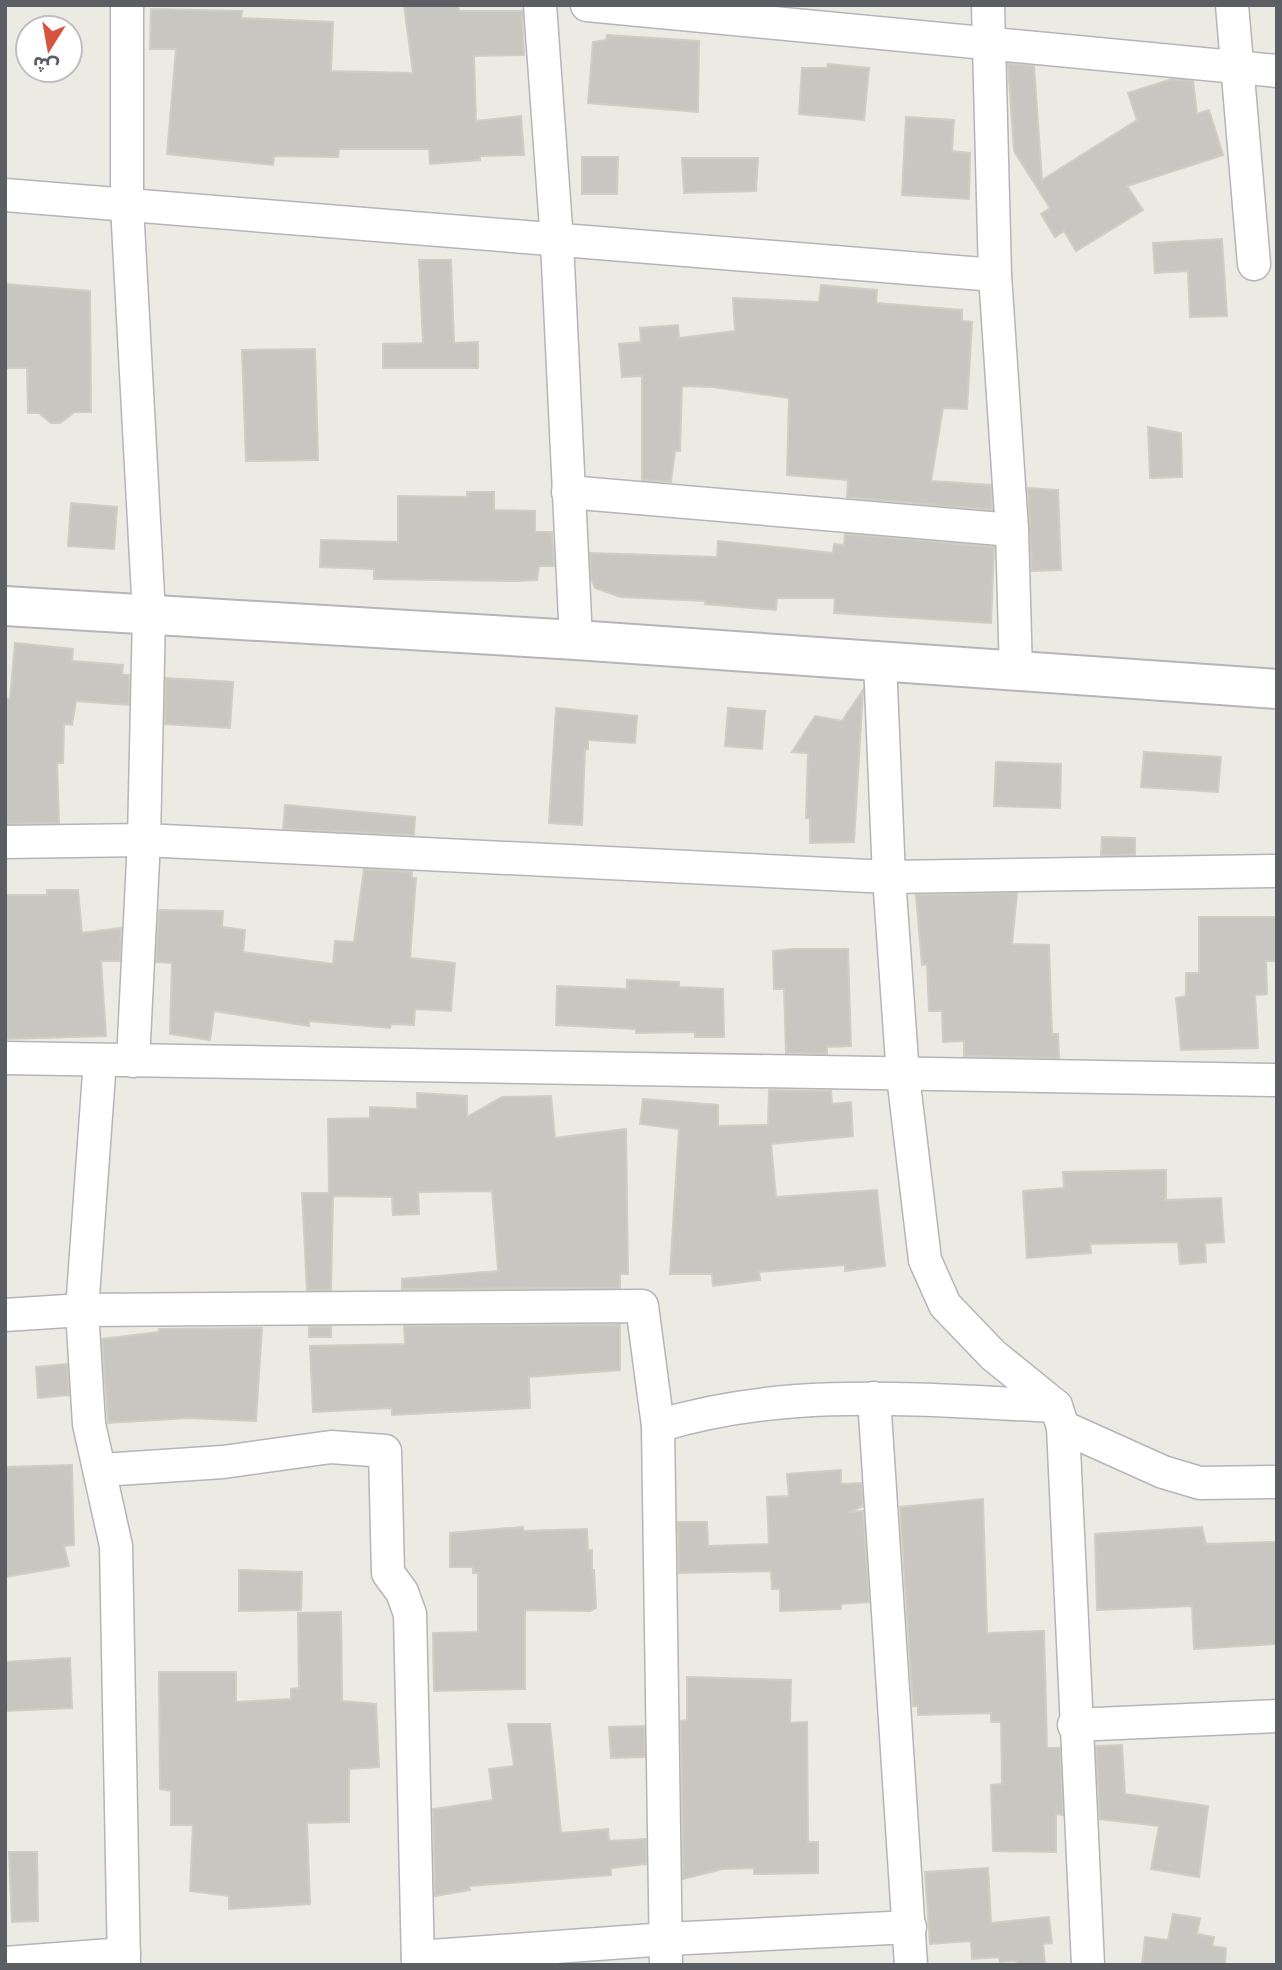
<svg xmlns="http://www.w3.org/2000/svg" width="1282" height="1970" font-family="Barlow,'Noto Sans Arabic',sans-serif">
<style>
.building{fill:#c8c6c0;stroke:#d0cdc2;stroke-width:2}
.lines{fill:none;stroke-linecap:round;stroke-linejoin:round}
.minor-casing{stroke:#b4b5b9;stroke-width:35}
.tertiary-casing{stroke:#b4b5b9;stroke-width:42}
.minor{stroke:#fff;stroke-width:32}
.tertiary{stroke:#fff;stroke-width:38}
</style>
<rect width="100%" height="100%" fill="#ecebe3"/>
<g class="building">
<polygon points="404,5 458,5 459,11 522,11 524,55 474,56 476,121 521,116 524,155 480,156 480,160 430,164 429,149 339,149 338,157 274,156 273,165 167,154 176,49 150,49 151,9 242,11 241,18 333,22 331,71 413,73"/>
<polygon points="607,35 699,41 698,112 588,103 593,42 606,40"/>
<polygon points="828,64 869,68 864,120 799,114 802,68 827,68"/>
<polygon points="1008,64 1034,66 1042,180 1137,120 1128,93 1172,79 1193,81 1197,114 1209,110 1223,155 1127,186 1143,210 1076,251 1064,231 1055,237 1041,214 1050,208 1014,151"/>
<polygon points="906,117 954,120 952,151 970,153 969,199 902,195"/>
<polygon points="582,157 618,157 617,194 582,194"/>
<polygon points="682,158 758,158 756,191 684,193"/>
<polygon points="1222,239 1227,316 1190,317 1188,271 1155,273 1153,243"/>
<polygon points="419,260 451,260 454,343 478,342 478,368 383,368 383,344 423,343"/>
<polygon points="5,284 90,291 91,412 75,412 60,423 51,423 39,413 28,413 27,368 5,368"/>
<polygon points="821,285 877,290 876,303 962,310 962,321 972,322 967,409 943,408 931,481 991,485 992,510 847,497 848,480 787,475 789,398 713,387 682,386 680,451 675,451 671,482 642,480 642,376 622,377 619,344 641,342 640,328 678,325 679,338 735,331 733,298 819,302"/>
<polygon points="315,349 318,460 246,461 242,350"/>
<polygon points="1148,427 1181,433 1182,477 1150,478"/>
<polygon points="1028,488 1058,490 1061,570 1032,571"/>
<polygon points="467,492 494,492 494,510 535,511 535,532 552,532 554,566 539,566 537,580 516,581 374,579 374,569 320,567 321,540 398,542 398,496 467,497"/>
<polygon points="71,503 117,507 114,549 68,546"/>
<polygon points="845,534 994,547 991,623 834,613 835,598 777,598 776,610 705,604 706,601 621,597 595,588 591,579 590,553 717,557 718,541 833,553 834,544 844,545"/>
<polygon points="15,643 73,649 72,661 123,665 122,675 129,675 129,705 76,701 72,725 64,724 63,763 57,763 59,823 5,824 5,698 10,699"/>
<polygon points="166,678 233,682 230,728 165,724"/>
<polygon points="863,690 854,842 810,843 810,819 806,818 808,753 792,752 815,716 842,721"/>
<polygon points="556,708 637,716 635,743 588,740 588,749 585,749 582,825 549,823"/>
<polygon points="728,708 765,711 762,749 725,746"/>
<polygon points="1144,752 1221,757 1218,792 1141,787"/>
<polygon points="996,762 1061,764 1060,808 994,806"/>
<polygon points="285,805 415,817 414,835 283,829"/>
<polygon points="1102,837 1135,838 1135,855 1101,855"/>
<polygon points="364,869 412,872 412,878 416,878 410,958 455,963 451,1011 415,1009 414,1025 391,1024 390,1028 309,1021 309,1026 214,1011 210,1040 170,1034 172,963 156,962 159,910 223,911 222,927 245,930 243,952 333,964 335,941 354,942"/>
<polygon points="47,890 78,890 82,933 121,928 120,961 101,961 106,1036 5,1039 5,895 47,895"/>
<polygon points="1017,893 1012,944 1049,945 1052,1034 1058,1034 1059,1058 964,1056 964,1041 943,1042 942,1011 929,1011 927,964 922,965 916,895"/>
<polygon points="1199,917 1277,917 1277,961 1266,961 1267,994 1255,995 1258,1048 1181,1050 1176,998 1186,996 1186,973 1199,973"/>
<polygon points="794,949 848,949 851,1046 827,1047 827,1054 786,1053 784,989 774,989 773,951"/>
<polygon points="627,980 679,982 679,987 723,989 724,1037 695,1037 695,1032 636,1033 636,1029 556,1025 557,986 627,989"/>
<polygon points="769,1090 831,1091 832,1104 851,1102 853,1136 771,1144 776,1197 877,1190 885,1266 845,1271 845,1265 759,1272 760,1280 713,1286 712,1274 670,1274 679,1129 640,1124 643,1099 718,1105 718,1126 768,1125"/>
<polygon points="417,1093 467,1096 467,1117 502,1097 551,1096 555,1138 626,1129 628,1274 620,1274 620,1288 402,1289 402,1279 498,1271 492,1191 418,1192 419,1214 393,1215 392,1197 333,1196 331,1290 307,1290 302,1193 329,1193 328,1119 370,1118 370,1107 417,1109"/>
<polygon points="1166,1170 1166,1200 1221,1198 1224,1242 1205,1243 1206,1262 1180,1264 1178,1242 1090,1244 1091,1253 1027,1258 1023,1191 1064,1188 1063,1172"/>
<polygon points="620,1325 620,1370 529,1377 530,1408 392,1415 392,1408 313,1412 310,1346 405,1344 404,1326"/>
<rect x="309" y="1327" width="22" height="10"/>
<polygon points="262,1328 256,1421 189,1418 108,1423 102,1339 159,1332 159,1329"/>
<polygon points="67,1364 69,1395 38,1398 36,1367"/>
<polygon points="72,1465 74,1545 64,1546 69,1566 5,1577 5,1467"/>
<polygon points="841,1470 841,1484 861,1483 863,1506 849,1512 863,1511 869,1602 841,1604 841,1609 780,1611 780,1589 772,1589 771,1571 679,1573 678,1522 707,1522 708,1546 769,1544 767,1497 789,1496 787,1474"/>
<polygon points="983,1499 987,1633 1044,1631 1047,1748 1060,1748 1063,1815 1056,1814 1056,1852 993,1851 991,1785 1002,1784 1001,1722 991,1722 991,1713 918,1715 918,1706 913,1706 900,1507"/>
<polygon points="523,1527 523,1531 587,1529 588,1551 592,1550 592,1570 594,1570 596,1608 590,1611 525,1610 525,1689 434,1691 433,1633 478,1632 478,1573 473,1573 473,1567 450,1567 450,1533"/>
<polygon points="1202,1527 1206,1544 1276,1542 1276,1644 1194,1649 1192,1606 1097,1610 1095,1534"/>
<polygon points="239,1570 302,1572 301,1610 239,1611"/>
<polygon points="341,1612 342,1701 376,1704 379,1767 349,1769 349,1822 307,1823 310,1904 229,1909 229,1896 190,1891 193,1825 171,1825 171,1791 160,1789 159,1672 236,1672 236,1702 291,1699 291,1689 299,1688 298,1613"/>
<polygon points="70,1658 72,1708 5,1711 5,1662"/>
<polygon points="687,1677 791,1680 790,1723 807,1722 808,1842 818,1842 818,1873 754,1874 754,1868 723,1869 683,1879 681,1721 687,1720"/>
<polygon points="508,1724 550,1724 561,1833 608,1829 609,1841 646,1839 646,1864 611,1868 611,1875 469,1886 470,1890 435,1896 433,1809 493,1800 489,1769 514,1766"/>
<polygon points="644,1726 645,1757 611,1758 609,1727"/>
<polygon points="1122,1745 1125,1794 1208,1806 1199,1877 1151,1869 1159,1826 1100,1819 1096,1746"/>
<polygon points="9,1852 37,1852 38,1921 12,1922"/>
<polygon points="988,1868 991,1923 1049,1917 1052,1943 1043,1944 1045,1965 1016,1965 1016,1961 1000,1962 999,1957 972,1959 971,1941 930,1944 925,1872"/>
<polygon points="1173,1914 1200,1918 1197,1934 1214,1937 1212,1946 1226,1948 1225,1965 1142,1965 1145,1937 1168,1940"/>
</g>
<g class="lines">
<defs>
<g id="minor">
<polyline points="127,5 127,206 149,614 144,840 133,1061"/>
<polyline points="540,5 557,242 576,640"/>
<polyline points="587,5 1277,71"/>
<polyline points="988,5 995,275 1012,530 1016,673"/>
<polyline points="1232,5 1254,264"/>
<polyline points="5,195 995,275"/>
<polyline points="568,492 1012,530"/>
<polyline points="880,662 889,877 903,1076 925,1260 945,1305 993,1355 1056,1406"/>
<polyline points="5,842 144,840 889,877 1277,871"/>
<polyline points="5,1058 1277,1080"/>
<polyline points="100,1060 82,1310 89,1424 116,1546 124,1965"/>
<polyline points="5,1315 82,1310 642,1306 658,1426 666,1965"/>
<polyline points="874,1398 911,1965"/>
<path d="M658,1426C787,1386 923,1400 1056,1406L1063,1427L1163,1472L1200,1483L1277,1482"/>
<polyline points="1063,1427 1088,1965"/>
<polyline points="102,1470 223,1462 331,1447 385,1451 388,1573 402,1592 410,1614 418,1965"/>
<polyline points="1074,1725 1277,1716"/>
<polyline points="418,1957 666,1939 910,1927"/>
<polyline points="5,1963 124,1954"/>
</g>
<polyline id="tertiary" points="5,606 576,640 1277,689"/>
</defs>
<use href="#minor" class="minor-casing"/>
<use href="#tertiary" class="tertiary-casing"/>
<use href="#minor" class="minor"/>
<use href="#tertiary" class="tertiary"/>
</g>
<rect width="1282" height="1970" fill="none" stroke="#5b5e62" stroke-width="14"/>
<g transform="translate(49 49) rotate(191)"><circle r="33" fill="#ffffff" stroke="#bdbfc0" stroke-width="2"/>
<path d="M0-5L12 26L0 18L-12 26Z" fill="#d65340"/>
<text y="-10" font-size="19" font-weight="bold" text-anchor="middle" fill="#5b5e62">ش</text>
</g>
</svg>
